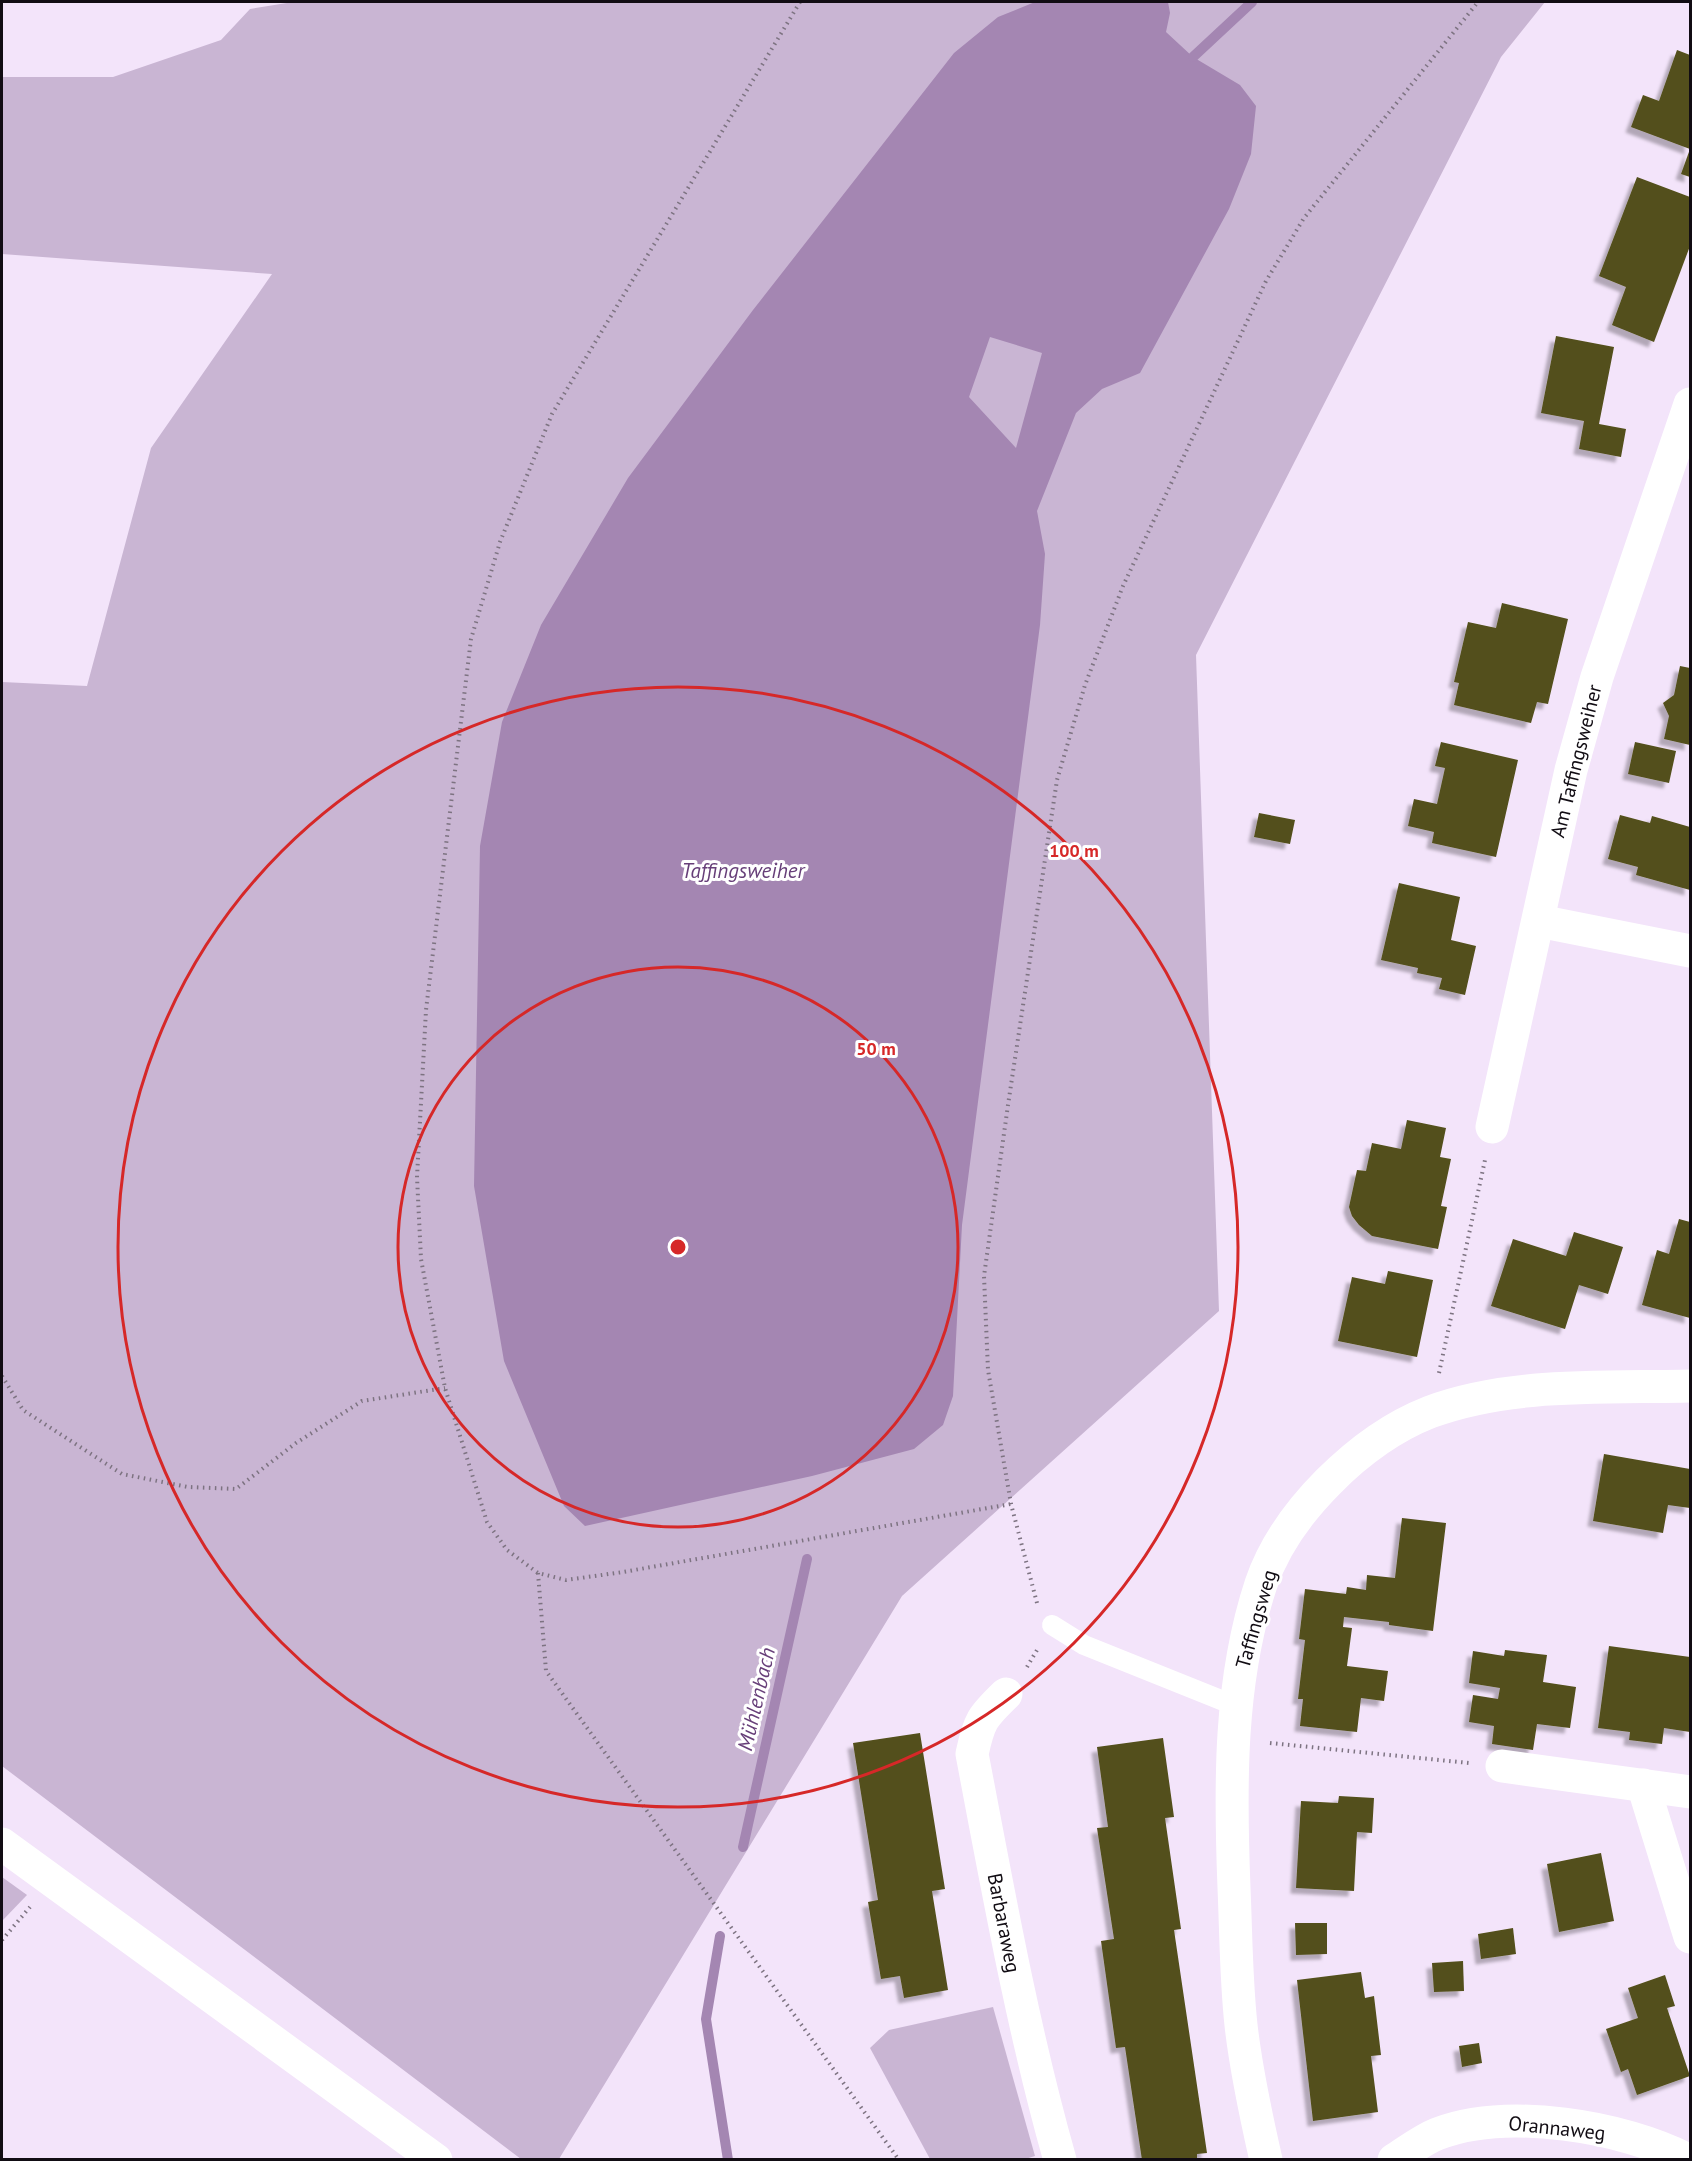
<svg xmlns="http://www.w3.org/2000/svg" width="1692" height="2161" font-family="'PT Sans',sans-serif">
<style>
.green{fill:#c9b5d3}
.water{fill:#a486b2;fill-rule:evenodd}
.lines{fill:none;stroke-linecap:round;stroke-linejoin:round}
.stream{stroke:#a486b2;stroke-width:10}
.building{fill:#524f1a;filter:url(#shadow)}
.path{stroke:#7d7381;stroke-width:4;stroke-dasharray:1.5 4.5;stroke-linecap:butt}
.service{stroke:#fff;stroke-width:20}
.minor{stroke:#fff;stroke-width:33}
.secondary{stroke:#fff;stroke-width:33}
.ring{fill:none;stroke:#d62828;stroke-width:3}
.labels{text-anchor:middle;dominant-baseline:central;stroke-width:6;stroke-linejoin:round;paint-order:stroke}
.street-label{font-size:20px;fill:#110c13;stroke:#fff}
.water-label{font-size:21px;font-style:italic;fill:#673f79;stroke:#fff}
.centre{fill:#d62828;stroke:#fff;stroke-width:3}
.ring-label{font-size:18px;text-anchor:middle;font-weight:bold;fill:#d62828;stroke:#fff;stroke-width:6;stroke-linejoin:round;paint-order:stroke}
</style>
<defs>
<filter id="shadow"><feDropShadow dx="-5.5" dy="5.5" stdDeviation="1.5" flood-color="#0004"/></filter>
</defs>
<rect width="100%" height="100%" fill="#f3e4fa"/>
<g class="green">
<polygon points="293,2 1545,2 1501,57 1196,655 1219,1311 902,1596 559,2159 521,2159 2,1766 2,682 87,686 151,448 272,274 2,254 2,77 113,77 221,40 250,9"/>
<polygon points="2,1877 27,1895 2,1921"/>
<polygon points="993,2007 1035,2156 1022,2160 930,2159 870,2048 889,2030"/>
</g>
<path class="water" d="M1035,2H1168L1170,13L1166,32L1193,57L1240,85L1256,106L1251,154L1229,209L1140,373L1102,389L1076,413L1037,511L1045,554L1040,625L962,1225L953,1396L943,1425L914,1449L812,1476L585,1526L564,1506L504,1361L474,1186L480,846L502,722L541,625L628,478L753,310L954,53L998,17ZM990,337L1042,353L1016,448L969,397Z"/>
<g class="lines">
<g class="stream">
<polyline points="1193,57 1252,2"/>
<polyline points="743,1847 807,1559"/>
<polyline points="720,1936 706,2019 728,2160"/>
</g>
</g>
<g class="building">
<polygon points="1677,50 1690,55 1690,149 1631,127 1643,95 1659,101"/>
<polygon points="1690,149 1690,177 1681,174"/>
<polygon points="1637,177 1690,197 1690,246 1654,342 1612,325 1626,287 1599,276"/>
<polygon points="1556,336 1614,347 1599,424 1626,429 1621,457 1579,449 1584,421 1541,413"/>
<polygon points="1502,603 1568,619 1548,704 1537,702 1531,723 1454,705 1459,683 1454,682 1468,622 1496,628"/>
<polygon points="1680,666 1690,668 1690,745 1664,739 1669,716 1663,703 1674,695"/>
<polygon points="1441,742 1518,760 1496,857 1432,843 1434,832 1408,826 1414,799 1437,804 1445,768 1435,766"/>
<polygon points="1635,742 1676,751 1669,783 1628,774"/>
<polygon points="1259,813 1295,820 1290,844 1254,837"/>
<polygon points="1620,815 1650,823 1652,816 1690,827 1690,890 1636,875 1638,867 1608,859"/>
<polygon points="1399,883 1460,897 1451,940 1476,946 1465,995 1439,989 1442,978 1417,973 1418,968 1381,960"/>
<polygon points="1407,1120 1446,1128 1440,1157 1451,1159 1441,1206 1447,1207 1438,1249 1372,1236 1359,1225 1352,1216 1349,1207 1357,1170 1366,1171 1372,1143 1401,1149"/>
<polygon points="1679,1219 1690,1222 1690,1318 1642,1305 1657,1250 1669,1254"/>
<polygon points="1574,1232 1623,1247 1608,1294 1579,1285 1565,1329 1491,1306 1513,1239 1566,1256"/>
<polygon points="1388,1271 1433,1280 1417,1357 1338,1341 1352,1277 1385,1284"/>
<polygon points="1604,1454 1690,1469 1690,1508 1668,1505 1663,1533 1593,1521"/>
<polygon points="1402,1518 1446,1523 1433,1631 1389,1625 1389,1622 1344,1617 1343,1627 1352,1628 1347,1666 1388,1671 1384,1701 1361,1698 1357,1732 1300,1726 1303,1699 1298,1699 1305,1640 1299,1639 1305,1589 1346,1594 1347,1587 1366,1590 1367,1575 1395,1578"/>
<polygon points="1609,1646 1690,1657 1690,1732 1664,1728 1662,1744 1629,1740 1630,1732 1598,1728"/>
<polygon points="1505,1650 1547,1655 1543,1682 1576,1687 1570,1728 1537,1724 1533,1750 1492,1744 1494,1726 1469,1722 1473,1695 1498,1699 1500,1688 1469,1683 1473,1651 1504,1656"/>
<polygon points="920,1733 945,1889 932,1891 948,1990 904,1998 900,1976 881,1979 868,1902 878,1900 853,1743"/>
<polygon points="1163,1738 1174,1817 1165,1818 1181,1929 1174,1930 1207,2153 1197,2154 1197,2160 1142,2160 1125,2047 1116,2048 1101,1941 1114,1939 1097,1828 1108,1827 1097,1747"/>
<polygon points="1339,1796 1374,1798 1372,1833 1357,1832 1354,1891 1296,1888 1301,1801 1338,1803"/>
<polygon points="1601,1853 1614,1921 1559,1932 1547,1864"/>
<polygon points="1295,1923 1327,1923 1327,1954 1296,1955"/>
<polygon points="1513,1928 1516,1954 1481,1959 1478,1934"/>
<polygon points="1463,1961 1464,1991 1434,1992 1432,1963"/>
<polygon points="1361,1972 1365,1998 1374,1996 1381,2055 1371,2056 1378,2112 1313,2121 1297,1980"/>
<polygon points="1665,1975 1675,2006 1667,2008 1690,2076 1637,2095 1628,2069 1621,2072 1606,2029 1638,2018 1628,1988"/>
<polygon points="1479,2043 1482,2063 1462,2067 1459,2046"/>
</g>
<g class="lines">
<g class="path">
<polyline points="800,2 552,414 500,542 471,639 426,1010 417,1177 421,1259 445,1388 487,1522 507,1550 538,1573 566,1580 623,1572 1011,1504"/>
<polyline points="1439,1373 1485,1160"/>
<polyline points="2,1376 23,1410 122,1474 188,1487 236,1489 296,1443 362,1401 445,1388"/>
<polyline points="538,1573 546,1671 899,2160"/>
<polyline points="1037,1603 1011,1504 988,1370 984,1276 1008,1105 1057,780 1085,685 1123,586 1266,281 1304,218 1478,2"/>
<polyline points="1027,1667 1037,1650"/>
<polyline points="1270,1743 1469,1763"/>
<polyline points="2,1940 30,1907"/>
</g>
<polyline class="service" points="1052,1625 1084,1645 1236,1706"/>
<g class="minor">
<polyline points="1539,921 1690,951"/>
<polyline points="1492,1127 1571,770 1597,677 1690,404"/>
<path d="M1006,1694C982,1717 979,1721 972,1754C998,1890 1022,2026 1060,2160"/>
<polyline points="1502,1766 1690,1792"/>
<polyline points="1643,1785 1690,1937"/>
<path d="M1266,2160C1256,2116 1246,2070 1241,2025C1236,1979 1236,1933 1234,1888C1230,1786 1229,1681 1261,1584C1285,1513 1361,1439 1430,1412C1510,1382 1606,1388 1690,1386"/>
<path d="M1394,2160C1408,2151 1422,2140 1437,2134C1507,2107 1623,2126 1688,2160"/>
</g>
<polyline class="secondary" points="2,1844 436,2160"/>
</g>
<g class="ring">
<circle cx="678" cy="1247" r="280"/>
<circle cx="678" cy="1247" r="560"/>
</g>
<g class="labels">
<g class="street-label">
<text transform="translate(1576 761) rotate(-76)">Am Taffingsweiher</text>
<text transform="translate(1256 1619) rotate(-74)">Taffingsweg</text>
<text transform="translate(1004 1923) rotate(79)">Barbaraweg</text>
<text transform="translate(1557 2128) rotate(6)">Orannaweg</text>
</g>
<g class="water-label">
<text x="743" y="870">Taffingsweiher</text>
<text transform="translate(756 1699) rotate(-77)">Mühlenbach</text>
</g>
</g>
<circle cx="678" cy="1247" r="9" class="centre"/>
<g class="ring-label">
<text x="1074" y="857">100 m</text>
<text x="876" y="1055">50 m</text>
</g>
<rect width="1692" height="2161" fill="none" stroke="#110c13" stroke-width="6"/>
</svg>
